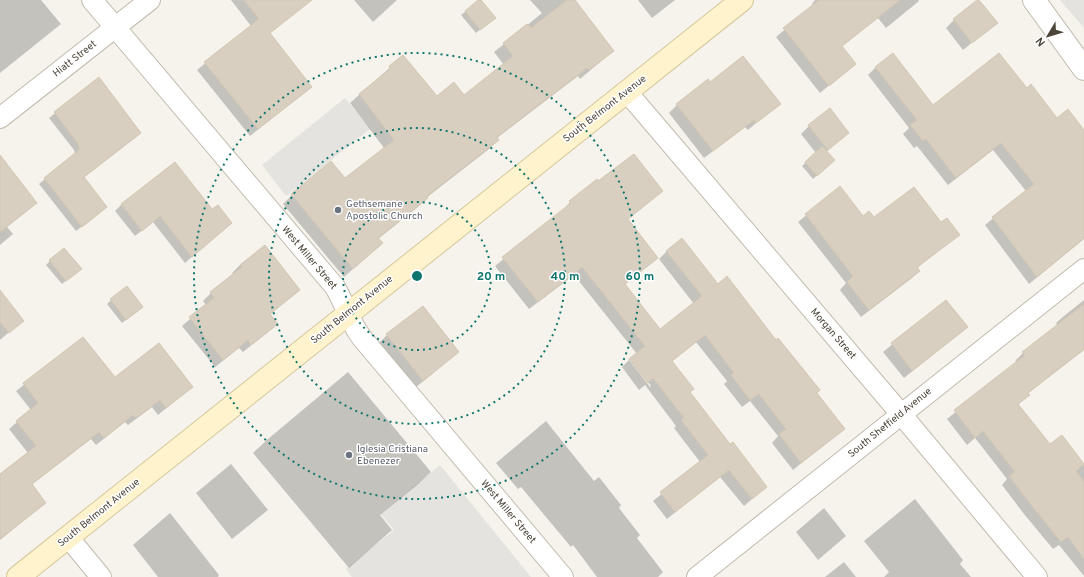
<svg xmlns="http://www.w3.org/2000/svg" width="1084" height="577" font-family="Overpass,sans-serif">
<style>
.parking{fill:#e5e3e0}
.shadow{fill:#0003}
.building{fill:#d8cfc1;stroke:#d3c7b4}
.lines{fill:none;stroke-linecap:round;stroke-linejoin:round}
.minor-casing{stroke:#c2bbae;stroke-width:22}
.tertiary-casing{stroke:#c2bbae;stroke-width:24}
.secondary-casing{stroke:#d6c79b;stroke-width:24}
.minor{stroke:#fff;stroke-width:20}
.tertiary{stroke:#fff;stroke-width:22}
.secondary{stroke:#fff3cd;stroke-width:22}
.ring{fill:none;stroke:#0f766e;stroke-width:2;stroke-dasharray:2 4}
.worship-dot{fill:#6b7280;stroke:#fff;stroke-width:1.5}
.labels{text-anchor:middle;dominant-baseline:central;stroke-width:3;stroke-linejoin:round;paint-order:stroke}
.street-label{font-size:10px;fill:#4b4439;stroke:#fff}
.worship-label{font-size:10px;fill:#5b616d;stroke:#fff;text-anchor:start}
.centre{fill:#0f766e;stroke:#fff;stroke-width:2}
.ring-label{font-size:12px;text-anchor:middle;font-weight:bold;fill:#0f766e;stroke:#fff;stroke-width:3;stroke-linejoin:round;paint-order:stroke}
</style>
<rect width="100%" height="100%" fill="#f6f3ec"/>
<g class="parking">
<polygon points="1060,0 1084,0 1084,28"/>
<polygon points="345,98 370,129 286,196 262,165"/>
<polygon points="440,465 531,577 352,577 346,569 394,530 381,514"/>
</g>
<g class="shadow">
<polygon points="0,0 41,0 61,24 0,73"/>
<polygon points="231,0 310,1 269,34 311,87 250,136 197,70 251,26"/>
<polygon points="354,0 397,0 373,22"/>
<polygon points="480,0 490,22 476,33 461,15"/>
<polygon points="530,0 574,0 613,51 580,79 578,76 497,138 498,140 489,149 426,198 418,207 378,239 382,243 344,277 283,204 292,195 345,179 384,148 350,103 403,56 437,97 464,96 504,65 494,52 542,13"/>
<polygon points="638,0 675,0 652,18"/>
<polygon points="815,0 918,0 919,1 886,28 878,18 841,47 855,64 820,93 776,37 813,6 812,4"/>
<polygon points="954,20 996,23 963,50 946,28"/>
<polygon points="876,67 933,106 1027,89 1057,119 1084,131 1084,239 1029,284 985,225 1026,191 993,150 948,185 917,146 914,148 903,134 909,128 868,75"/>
<polygon points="99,78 134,138 83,178 101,212 76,231 39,184 75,154 74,150 49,118"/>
<polygon points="710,83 779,104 748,130 745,127 704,158 669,113 677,105"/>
<polygon points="809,126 848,133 826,152 830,164 813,179 802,166 816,153 801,134"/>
<polygon points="0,168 36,203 7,227 13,234 0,245"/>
<polygon points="598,183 662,191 627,220 657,258 624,285 660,330 694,304 659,259 667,251 718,285 816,393 843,429 793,470 772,443 778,436 750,401 742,407 724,384 727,381 696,342 671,362 689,393 730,446 766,487 744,506 720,477 667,519 653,501 700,462 674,428 676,426 645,385 639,390 622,367 629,360 650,387 651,386 630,359 637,354 574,275 529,309 495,266 563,210 570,202"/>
<polygon points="840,188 863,217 941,223 959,234 917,268 919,270 912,278 861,317 840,290 846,283 798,222"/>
<polygon points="122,204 224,229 185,263 153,222 135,236 115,211"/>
<polygon points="265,246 299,290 269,315 276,324 268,332 243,352 239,348 215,367 182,326 206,305 203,301 211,293 234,275 232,273 240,265"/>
<polygon points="50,261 76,273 62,284 46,265"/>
<polygon points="111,300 138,311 122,323 107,304"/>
<polygon points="1084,300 1084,350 1027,394 1018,405 1050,446 1062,436 1084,465 1084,576 1059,545 1053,549 1024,514 1002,485 1007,479 975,438 967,445 947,419 1017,362 1015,361 1023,353 1058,326 1056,323 1064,316"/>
<polygon points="946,301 967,327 904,378 883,352"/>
<polygon points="0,311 23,320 0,340"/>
<polygon points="387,335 458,352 415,388 379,343"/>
<polygon points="83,339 114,379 192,387 158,415 152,407 128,425 125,422 96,445 91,439 31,485 45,503 0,540 0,475 28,453 9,429 31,410 16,391"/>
<polygon points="348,372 431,472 416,486 380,515 392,530 349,568 253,453 268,439"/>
<polygon points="546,421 594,481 599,477 621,505 619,508 640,535 637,538 663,572 658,577 597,577 573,545 571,547 521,487 518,489 496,463"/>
<polygon points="231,464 268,510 232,539 196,493"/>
<polygon points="915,499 963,560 960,564 971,577 884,577 889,572 864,541"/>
<polygon points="824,508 846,536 818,560 796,532"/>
<polygon points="170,513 219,575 218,577 158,577 133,545"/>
<polygon points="844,562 856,577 825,577"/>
</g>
<g class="building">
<polygon points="244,0 312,0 270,33 312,87 258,129 204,62 259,19"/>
<polygon points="478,0 481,0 496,18 480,30 465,11"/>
<polygon points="567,0 575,0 614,51 589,70 587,68 497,137 499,140 427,196 428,198 378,238 383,243 353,269 291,194 331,161 345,178 394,140 359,94 390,69 389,66 403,55 437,96 454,82 464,95 513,56 503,43 527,24 531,28"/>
<polygon points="819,0 900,0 842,46 856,64 829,86 783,28"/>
<polygon points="977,0 979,0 998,23 972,43 953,19"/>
<polygon points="893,53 933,105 999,53 1027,88 1031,84 1057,118 1068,109 1084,130 1084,238 1037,277 992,217 1034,184 1001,143 956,178 926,139 923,141 910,125 917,120 875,67"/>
<polygon points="743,56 781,104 756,123 754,120 713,151 676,104 708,79 710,82"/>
<polygon points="99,77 141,133 84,177 107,207 82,227 44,178 80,149 78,146 79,145 54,112"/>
<polygon points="830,108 849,133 828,150 808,125"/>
<polygon points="822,146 835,160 817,176 805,162"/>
<polygon points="634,154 663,191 628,219 658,258 625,284 660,329 702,296 666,251 682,238 718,284 727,276 776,340 778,338 820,390 817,393 845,429 801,463 779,434 786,429 759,394 750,400 731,375 734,373 705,335 672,361 694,389 690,392 730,444 733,442 767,487 752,499 729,470 675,512 660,492 708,455 681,420 684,418 653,378 648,383 629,359 645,346 582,267 538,302 502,257 571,203 569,201 597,179 598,181"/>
<polygon points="0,155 37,203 0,232"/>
<polygon points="175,162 212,209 218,205 232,223 192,257 160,216 142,231 121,204"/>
<polygon points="840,186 863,216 869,211 874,217 914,187 941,222 947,218 960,235 917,267 920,271 869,310 847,282 853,276 805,214"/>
<polygon points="265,245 300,290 270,314 278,324 251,345 248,340 223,360 189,317 214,298 210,292 242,267 240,265"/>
<polygon points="64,248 82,269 66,281 49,260"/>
<polygon points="127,286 143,307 126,320 110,299"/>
<polygon points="0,290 24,321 9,333 0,322"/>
<polygon points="946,300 968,327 912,371 891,343"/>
<polygon points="1084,304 1084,349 1028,393 1030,395 1018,404 1050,444 1062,435 1084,464 1076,471 1084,482 1084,559 1068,537 1061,542 1032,506 1009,476 1015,472 983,431 975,438 954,410 1025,355 1022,352"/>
<polygon points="423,306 459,352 423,381 386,334"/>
<polygon points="83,337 115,377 159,343 193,387 166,408 160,400 136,418 133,415 104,438 99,432 32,484 46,503 0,539 0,474 36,446 16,421 38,403 23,383"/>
</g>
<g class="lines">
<defs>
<g id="minor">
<path d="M92,0L335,287C345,304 350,323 362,338L563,577"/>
<polyline points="627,92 901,414 1037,577"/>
<polyline points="0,118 150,0"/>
<polyline points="68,537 101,577"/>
<polyline points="697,577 1084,269"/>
</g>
<polyline id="tertiary" points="1034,0 1084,69"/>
<polyline id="secondary" points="18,577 742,0"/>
</defs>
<use href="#minor" class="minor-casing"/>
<use href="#tertiary" class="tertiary-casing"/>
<use href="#secondary" class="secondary-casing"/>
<use href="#minor" class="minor"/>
<use href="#tertiary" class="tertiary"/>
<use href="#secondary" class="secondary"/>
</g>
<g class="ring">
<circle cx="417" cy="276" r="74"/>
<circle cx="417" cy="276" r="148"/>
<circle cx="417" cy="276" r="223"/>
</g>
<g class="worship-dot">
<circle cx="338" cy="210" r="4"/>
<circle cx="349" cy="455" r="4"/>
</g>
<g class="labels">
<g class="street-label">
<text transform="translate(75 59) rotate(-38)">Hiatt Street</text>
<text transform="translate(605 109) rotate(-38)">South Belmont Avenue</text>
<text transform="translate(309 258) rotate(50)">West Miller Street</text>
<text transform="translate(352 310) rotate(-39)">South Belmont Avenue</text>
<text transform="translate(833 334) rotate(49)">Morgan Street</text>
<text transform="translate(890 423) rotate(-39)">South Sheffield Avenue</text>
<text transform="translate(508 512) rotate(50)">West Miller Street</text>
<text transform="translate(99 513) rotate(-39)">South Belmont Avenue</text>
</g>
<g class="worship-label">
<text x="346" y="204">Gethsemane<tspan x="346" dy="12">Apostolic Church</tspan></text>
<text x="357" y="449">Iglesia Cristiana<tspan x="357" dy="12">Ebenezer</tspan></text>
</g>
</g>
<circle cx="417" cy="276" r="6" class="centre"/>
<g class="ring-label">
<text x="491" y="280">20 m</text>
<text x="565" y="280">40 m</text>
<text x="640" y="280">60 m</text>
</g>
<g transform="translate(1048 36) rotate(232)" stroke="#ffffff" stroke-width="3" paint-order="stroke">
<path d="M0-3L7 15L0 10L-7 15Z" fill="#4b4439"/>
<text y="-6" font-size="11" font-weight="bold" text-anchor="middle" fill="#4b4439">N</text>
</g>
</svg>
